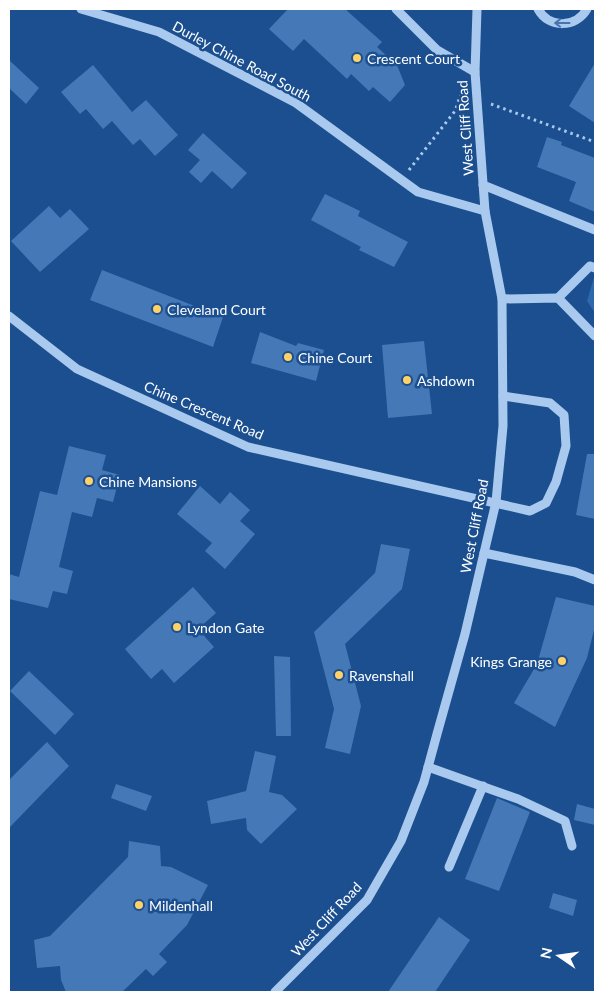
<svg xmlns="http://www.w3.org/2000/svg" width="604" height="1001" font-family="Lato,sans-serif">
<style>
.green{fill:#2e69ad}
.building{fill:#4478b7}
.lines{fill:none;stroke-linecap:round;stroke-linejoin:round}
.path{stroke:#a9c9ee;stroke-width:3;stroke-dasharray:2.5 4;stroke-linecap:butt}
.minor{stroke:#a9c9ee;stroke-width:9}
.oneway{stroke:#4674ac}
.poi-dot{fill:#ffd166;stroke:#1b4f8f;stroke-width:2}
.labels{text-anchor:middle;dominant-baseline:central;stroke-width:5;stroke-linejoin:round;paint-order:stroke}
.poi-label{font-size:14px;fill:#fff;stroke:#1b4f8f;text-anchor:start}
.street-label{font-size:14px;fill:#fff;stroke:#1b4f8f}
</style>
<rect width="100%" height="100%" fill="#1b4f8f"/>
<polygon class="green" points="595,274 595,313 587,301"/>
<g class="building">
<polygon points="288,9 345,9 382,42 377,47 397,65 405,85 390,102 373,87 369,91 351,74 347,79 304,39 293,51 269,29"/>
<polygon points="9,60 39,88 26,104 9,88"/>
<polygon points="595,63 595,123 569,106"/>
<polygon points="93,65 132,112 146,100 178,135 155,156 140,139 133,145 112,121 103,129 86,109 80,114 61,92"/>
<polygon points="203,133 247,173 232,189 212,171 201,183 189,172 200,160 188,150"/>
<polygon points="547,137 562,142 561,145 595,158 595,212 569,201 576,182 537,167"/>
<polygon points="325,194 360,211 358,216 408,242 394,267 359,250 361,247 311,220"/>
<polygon points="49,206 60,218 70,209 89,229 40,272 11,241"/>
<polygon points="102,270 223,317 213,347 90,300"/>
<polygon points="260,332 296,346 298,343 324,350 316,381 251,363"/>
<polygon points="424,341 432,414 388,418 382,345"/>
<polygon points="69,446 106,455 102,470 120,475 113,502 97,498 92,517 72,512 59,567 73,571 67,594 53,591 48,608 9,599 9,574 19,577 40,491 57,495"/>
<polygon points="587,454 595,454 595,519 576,515"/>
<polygon points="200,486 220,504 230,492 250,510 240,521 255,534 225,569 205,551 212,543 177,514"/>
<polygon points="381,544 410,549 402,589 345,644 361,706 350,754 325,748 334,709 314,632 375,573"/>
<polygon points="193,587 216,613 198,629 214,647 174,683 162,669 151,679 125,649"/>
<polygon points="556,597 595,606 595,626 587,658 555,727 514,703 537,664"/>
<polygon points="274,656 290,657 291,736 276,736"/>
<polygon points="29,671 74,714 55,735 10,691"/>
<polygon points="47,742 69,766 9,828 9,780"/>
<polygon points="255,751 276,756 269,792 282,795 297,809 261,844 247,830 246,818 211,824 207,801 246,791"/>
<polygon points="116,784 152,796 146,811 111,798"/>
<polygon points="497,798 530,812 499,891 465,879"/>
<polygon points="577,804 595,809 595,825 574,820"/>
<polygon points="129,841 160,846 161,866 171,867 208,885 187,925 159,954 167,962 153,976 146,969 122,992 66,992 61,980 60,966 37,968 34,940 50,936 128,857"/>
<polygon points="553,893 577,900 573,916 549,908"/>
<polygon points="439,917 470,940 435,992 388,992"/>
</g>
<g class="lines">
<g class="path">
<polyline points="491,104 595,142"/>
<polyline points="409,170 455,111 462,91"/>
</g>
<g class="minor">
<polyline points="81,9 159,32 296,103 418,192 485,211"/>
<polyline points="396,9 437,50 475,72"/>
<path d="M538,9C549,29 576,28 587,9"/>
<polyline points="483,185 595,230"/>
<polyline points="558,298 590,266 595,268"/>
<polyline points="502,299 558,298 595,336"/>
<polyline points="9,316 77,369 248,447 530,511 546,503 556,482 566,446 564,415 550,403 503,396"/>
<polyline points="484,553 575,572 595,580"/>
<polyline points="428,767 518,799 565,821 572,846"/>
<polyline points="449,867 483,786"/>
<polyline points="275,992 367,900 401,841 424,782 437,734 465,634 496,502 503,426 502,299 485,211 475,72 477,9"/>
</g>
</g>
<defs><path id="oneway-shaft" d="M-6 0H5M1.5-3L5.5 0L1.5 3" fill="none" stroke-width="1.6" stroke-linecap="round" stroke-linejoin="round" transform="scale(1.25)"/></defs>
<use class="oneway" href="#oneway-shaft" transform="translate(562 23) rotate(-180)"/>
<g class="poi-dot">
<circle cx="357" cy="58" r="5"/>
<circle cx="157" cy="309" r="5"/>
<circle cx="288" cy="357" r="5"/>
<circle cx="407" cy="380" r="5"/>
<circle cx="89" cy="481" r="5"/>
<circle cx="177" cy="627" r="5"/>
<circle cx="562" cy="661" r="5"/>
<circle cx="339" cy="675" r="5"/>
<circle cx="139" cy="905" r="5"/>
</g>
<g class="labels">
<g class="poi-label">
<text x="367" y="58">Crescent Court</text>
<text x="167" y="309">Cleveland Court</text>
<text x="298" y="357">Chine Court</text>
<text x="417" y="380">Ashdown</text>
<text x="99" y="481">Chine Mansions</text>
<text x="187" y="627">Lyndon Gate</text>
<text x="552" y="661" text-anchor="end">Kings Grange</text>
<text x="349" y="675">Ravenshall</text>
<text x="149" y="905">Mildenhall</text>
</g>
<g class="street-label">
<text transform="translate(242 61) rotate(28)">Durley Chine Road South</text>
<text transform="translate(465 128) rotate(-94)">West Cliff Road</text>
<text transform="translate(204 410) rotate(23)">Chine Crescent Road</text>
<text transform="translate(474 526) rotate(-79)">West Cliff Road</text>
<text transform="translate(326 919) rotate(-47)">West Cliff Road</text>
</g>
</g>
<rect width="604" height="1001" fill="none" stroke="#ffffff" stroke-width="20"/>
<g transform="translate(559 956) rotate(283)" stroke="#1b4f8f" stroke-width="4" paint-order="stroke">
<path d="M0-4L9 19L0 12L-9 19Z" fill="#ffffff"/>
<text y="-8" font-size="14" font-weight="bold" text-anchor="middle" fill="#ffffff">N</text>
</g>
</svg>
